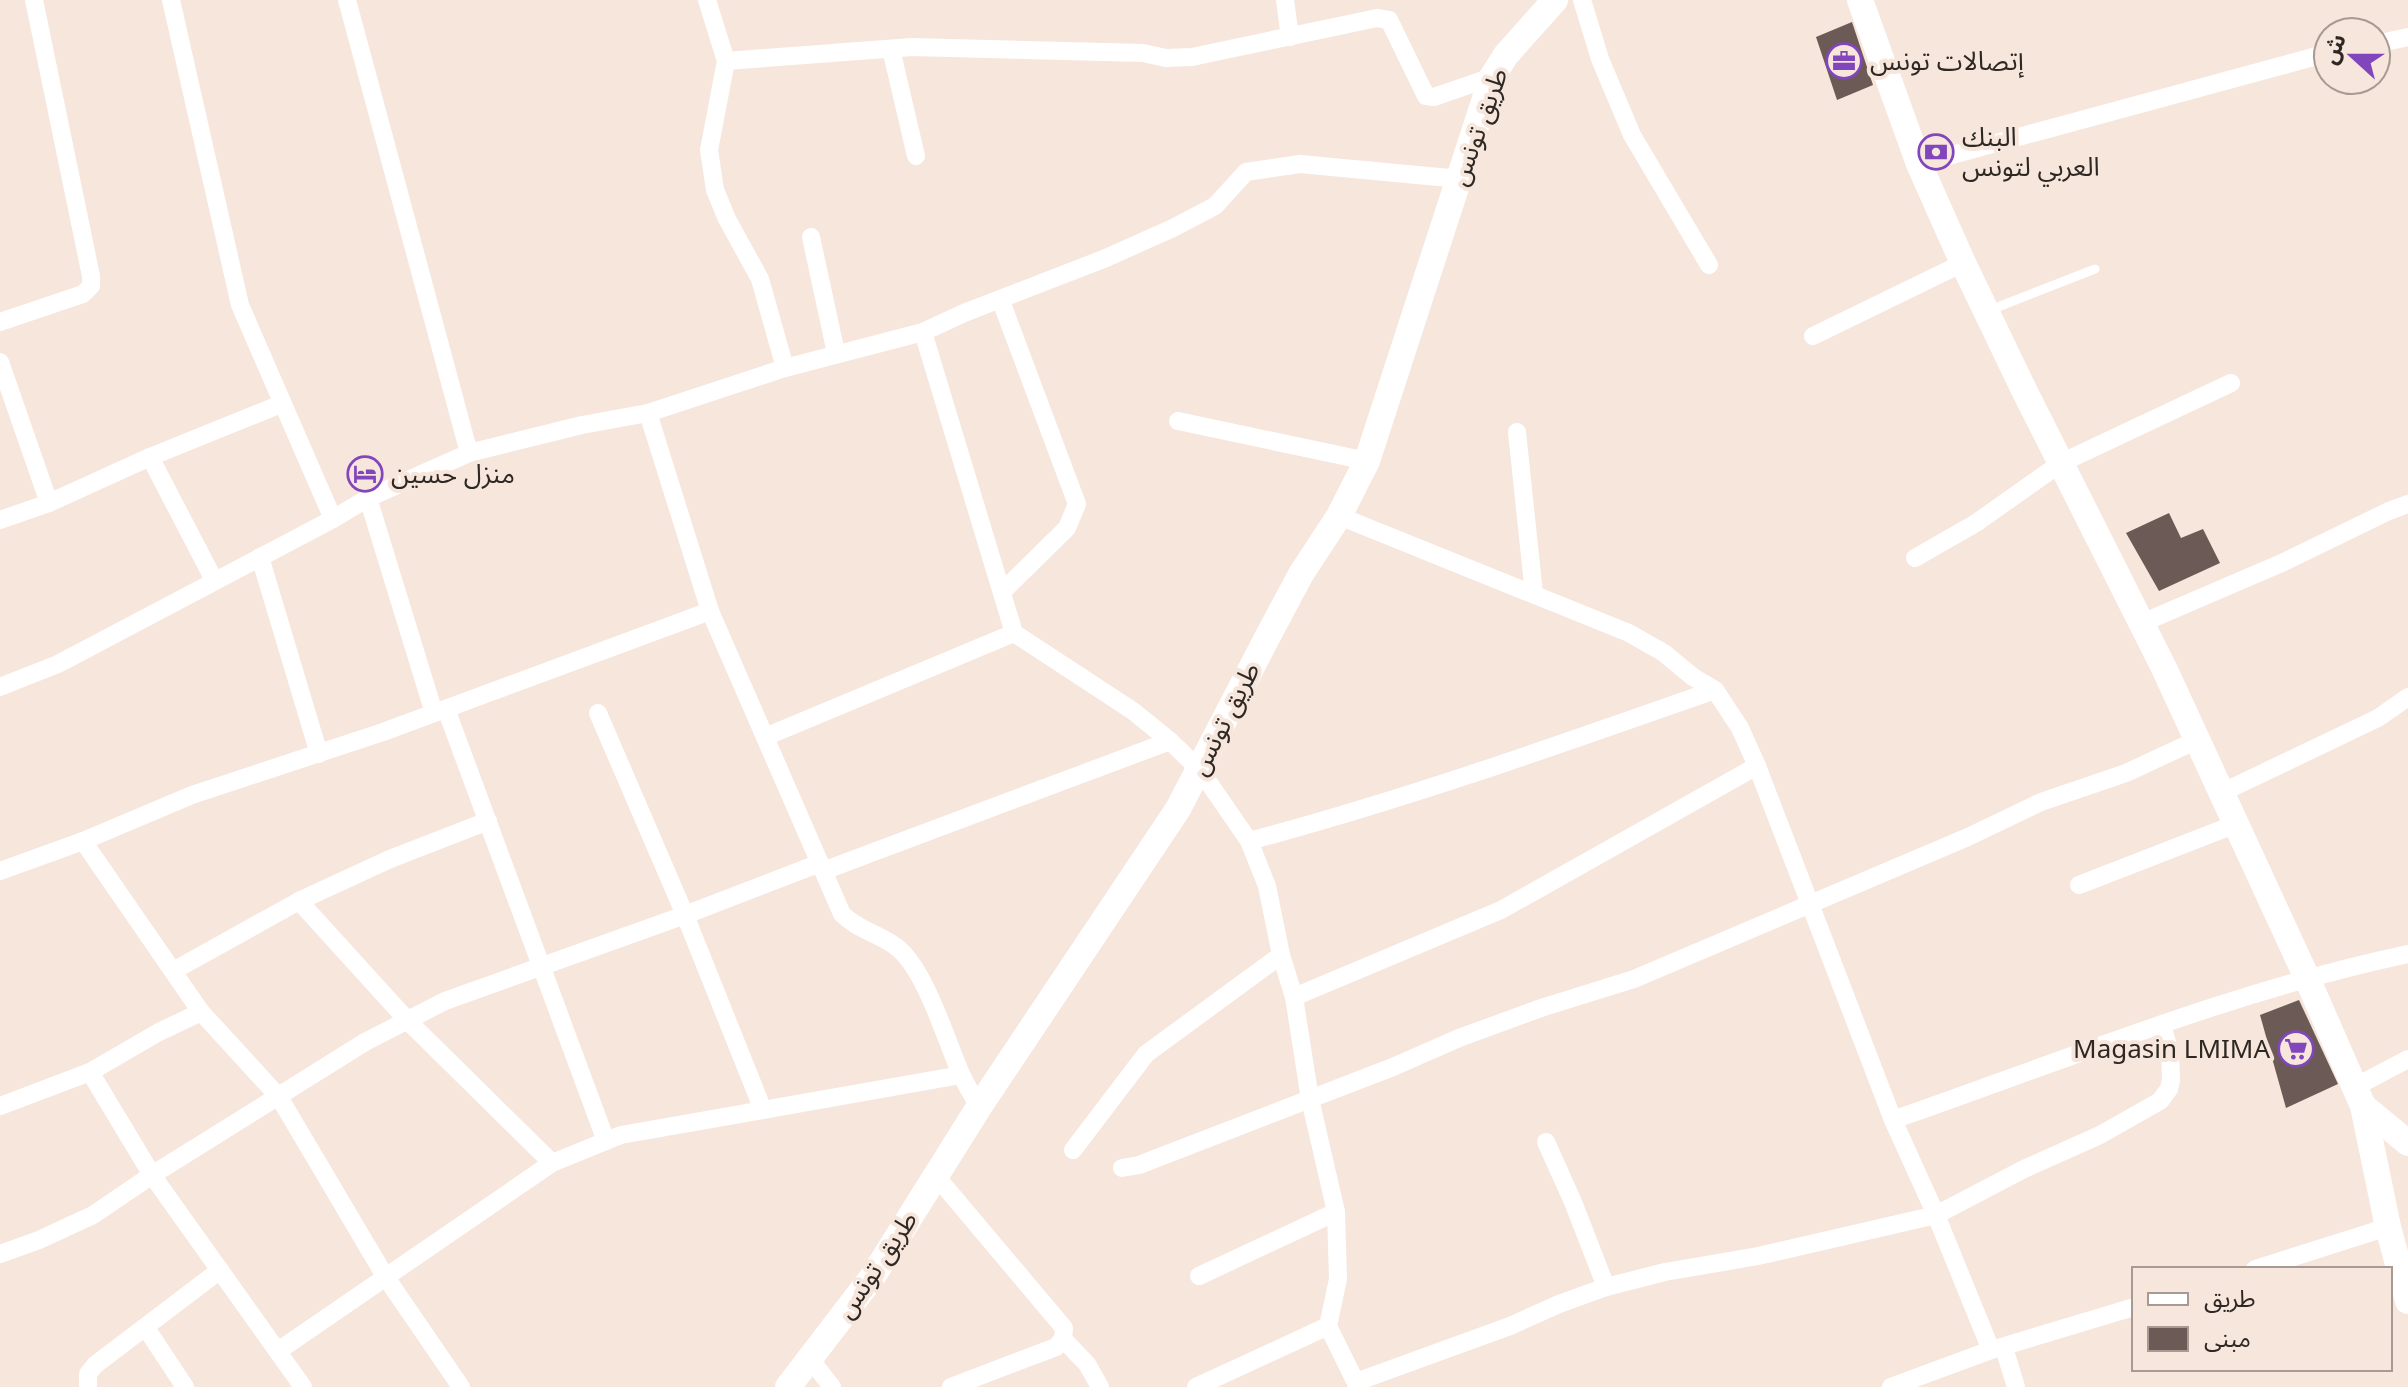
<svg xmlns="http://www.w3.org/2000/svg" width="2408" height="1387" font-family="Georgia,'Noto Sans Arabic',serif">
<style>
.building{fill:#6b5a56}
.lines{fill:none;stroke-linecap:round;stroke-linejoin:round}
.lane{stroke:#fff;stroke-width:9}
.street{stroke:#fff;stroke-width:18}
.secondary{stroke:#fff;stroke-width:26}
.labels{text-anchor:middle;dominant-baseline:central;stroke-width:8;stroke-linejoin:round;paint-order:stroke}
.poi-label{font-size:26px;fill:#2e2824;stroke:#f7e6dc;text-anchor:start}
.street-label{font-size:26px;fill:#2e2824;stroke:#f7e6dc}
</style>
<rect width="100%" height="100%" fill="#f7e6dc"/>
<g class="building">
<polygon points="1852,22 1873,85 1837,100 1816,37"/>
<polygon points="2169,513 2181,538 2203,529 2220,563 2159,591 2126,533"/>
<polygon points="2299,1000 2338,1084 2286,1108 2260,1015"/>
</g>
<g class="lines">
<polyline class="lane" points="1990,310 2095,269"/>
<g class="street">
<polyline points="171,0 240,305 333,519"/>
<polyline points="347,0 469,453"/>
<polyline points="707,0 726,61 912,47 1143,53 1166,58 1192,57 1377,18 1389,20 1426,96 1434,97 1492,77"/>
<polyline points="1285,0 1290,37"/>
<polyline points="1582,0 1600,59 1632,135 1709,265"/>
<polyline points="2376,44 2408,37"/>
<polyline points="891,49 916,156"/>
<polyline points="726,61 709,150 715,190 727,219 760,279 785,368"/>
<polyline points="1919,164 2328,53"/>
<polyline points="811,237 836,353"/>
<polyline points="1001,301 1077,504 1067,528 1003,591"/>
<polyline points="0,322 83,294 91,286 91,276 34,0"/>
<polyline points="923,332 1014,633 1133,711 1170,741 1200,770 1249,841 1267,886 1281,955 1294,997 1310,1099 1336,1212 1338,1279 1328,1326 1358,1387"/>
<polyline points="1813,336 1963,263"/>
<polyline points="0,362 49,503"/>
<path d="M648,413L710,611L842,914C860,932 885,935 900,950C927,975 946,1040 961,1074C966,1085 973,1096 979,1107"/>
<polyline points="1178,421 1367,461"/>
<polyline points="1517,432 1534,594"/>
<polyline points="150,457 214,580"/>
<polyline points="368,498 434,713"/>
<polyline points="1339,516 1629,633 1664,653 1693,677 1715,690 1740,728 1757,766 1893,1120 1936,1215 1991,1350"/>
<polyline points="0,520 49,503 150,457 281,404"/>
<polyline points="260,557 319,754"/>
<polyline points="1915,558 1976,523 2061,463 2231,383"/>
<polyline points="2142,623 2284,562 2389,511 2408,504"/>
<polyline points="0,687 58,664 333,519 368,498 469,453 582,425 648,413 785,368 923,332 964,313 1106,258 1173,228 1215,206 1246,172 1300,164 1460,179"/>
<polyline points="446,709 606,1141"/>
<polyline points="598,713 685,915 763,1110"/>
<polyline points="765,737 1014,633"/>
<polyline points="2221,793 2378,718 2408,697"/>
<polyline points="83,841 201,1012 279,1097 385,1276 461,1387"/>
<path d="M1249,841C1407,799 1561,744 1715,690"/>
<polyline points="0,871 83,841 192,795 383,732 710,611"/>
<polyline points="823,871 1170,741"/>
<polyline points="2079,885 2236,824"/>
<polyline points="299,901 408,1021 552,1163"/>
<polyline points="173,971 299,901 390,859 488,821"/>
<polyline points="1294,997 1501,910 1757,766"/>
<polyline points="201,1012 159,1032 90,1072 152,1175 303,1387"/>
<polyline points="2353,1088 2408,1059"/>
<polyline points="0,1106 90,1072"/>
<path d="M1893,1120C2063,1061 2232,991 2408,954"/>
<polyline points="1546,1142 1573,1202 1606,1287"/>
<polyline points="1073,1150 1146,1054 1281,955"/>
<polyline points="1122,1168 1139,1165 1393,1067 1459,1038 1541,1008 1634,979 1968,837 2041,802 2126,773 2197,740"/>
<polyline points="936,1176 1064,1328 1063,1339 1056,1347 951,1387"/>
<polyline points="0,1254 39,1240 93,1215 152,1175 365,1042 445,1001 685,915 820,863"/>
<polyline points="2255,1269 2388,1227"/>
<polyline points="1199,1276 1336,1212"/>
<polyline points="146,1328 185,1387"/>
<polyline points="1063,1339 1087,1364 1100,1387"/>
<polyline points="2004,1348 2016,1387"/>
<polyline points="278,1351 552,1163 621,1135 961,1075"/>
<polyline points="811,1360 832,1387"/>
<polyline points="1356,1382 1510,1326 1559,1304 1606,1287 1665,1272 1758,1256 1936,1215 2024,1169 2100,1135 2160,1101 2169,1089 2171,1080 2170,1052 2162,1026"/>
<polyline points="88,1387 88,1374 95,1365 220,1270"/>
<polyline points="1196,1387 1328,1326"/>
<polyline points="1891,1387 1991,1350 2134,1307"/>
</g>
<g class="secondary">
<polyline points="1860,0 1919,164 1963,263 2025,392 2164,668 2307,978 2363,1106 2388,1227 2408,1301"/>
<polyline points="2363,1106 2408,1143"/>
<polyline points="788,1387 873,1276 979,1107 1178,809 1269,634 1301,574 1339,516 1367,461 1492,77 1506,55 1555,0"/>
</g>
</g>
<defs>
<symbol id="office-ring" viewBox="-11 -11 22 22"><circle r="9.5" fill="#f7e6dc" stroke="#8246bc" stroke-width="1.5"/><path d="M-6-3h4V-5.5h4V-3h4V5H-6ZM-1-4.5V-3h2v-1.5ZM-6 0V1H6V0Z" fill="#8246bc"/></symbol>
<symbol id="bank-ring" viewBox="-11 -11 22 22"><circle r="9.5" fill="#f7e6dc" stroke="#8246bc" stroke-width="1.5"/><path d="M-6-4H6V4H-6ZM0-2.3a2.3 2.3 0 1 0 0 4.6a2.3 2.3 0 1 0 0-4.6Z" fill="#8246bc"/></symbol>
<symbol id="hotel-ring" viewBox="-11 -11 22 22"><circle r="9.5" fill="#f7e6dc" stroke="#8246bc" stroke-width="1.5"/><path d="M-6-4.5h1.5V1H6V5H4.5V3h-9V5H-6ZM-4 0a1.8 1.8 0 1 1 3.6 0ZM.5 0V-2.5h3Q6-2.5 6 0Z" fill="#8246bc"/></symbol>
<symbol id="supermarket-ring" viewBox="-11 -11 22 22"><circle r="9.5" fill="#f7e6dc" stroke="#8246bc" stroke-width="1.5"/><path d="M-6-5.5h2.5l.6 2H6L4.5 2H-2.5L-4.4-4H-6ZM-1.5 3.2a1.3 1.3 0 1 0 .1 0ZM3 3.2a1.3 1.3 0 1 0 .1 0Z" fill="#8246bc"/></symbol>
</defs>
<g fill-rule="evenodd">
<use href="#office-ring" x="1824" y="41" width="40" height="40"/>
<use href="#bank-ring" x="1916" y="132" width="40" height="40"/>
<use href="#hotel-ring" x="345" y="454" width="40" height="40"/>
<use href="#supermarket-ring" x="2276" y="1029" width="40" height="40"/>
</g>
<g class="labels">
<g class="poi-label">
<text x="1870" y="61">إتصالات تونس</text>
<text x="1962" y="137">البنك<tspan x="1962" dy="30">العربي لتونس</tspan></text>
<text x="391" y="474">منزل حسين</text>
<text x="2270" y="1049" text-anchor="end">Magasin LMIMA</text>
</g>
<g class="street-label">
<text transform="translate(1479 127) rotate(-70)">طريق تونس</text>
<text transform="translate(1225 719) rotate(-63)">طريق تونس</text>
<text transform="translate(877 1265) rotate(-56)">طريق تونس</text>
</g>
</g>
<rect x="2132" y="1267" width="260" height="104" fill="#f7e6dc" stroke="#a79a92" stroke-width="2"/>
<rect x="2148" y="1293" width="40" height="12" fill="#ffffff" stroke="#a79a92" stroke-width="2"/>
<text x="2204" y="1307" font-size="24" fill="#2e2824">طريق</text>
<rect x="2148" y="1327" width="40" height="24" fill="#6b5a56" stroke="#a79a92" stroke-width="2"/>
<text x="2204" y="1347" font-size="24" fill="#2e2824">مبنى</text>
<g transform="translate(2352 56) rotate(291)"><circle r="38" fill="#f7e6dc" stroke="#a79a92" stroke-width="2"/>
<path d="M0-6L14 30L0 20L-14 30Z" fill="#8246bc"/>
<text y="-12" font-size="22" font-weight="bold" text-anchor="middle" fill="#2e2824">ش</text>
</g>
</svg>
